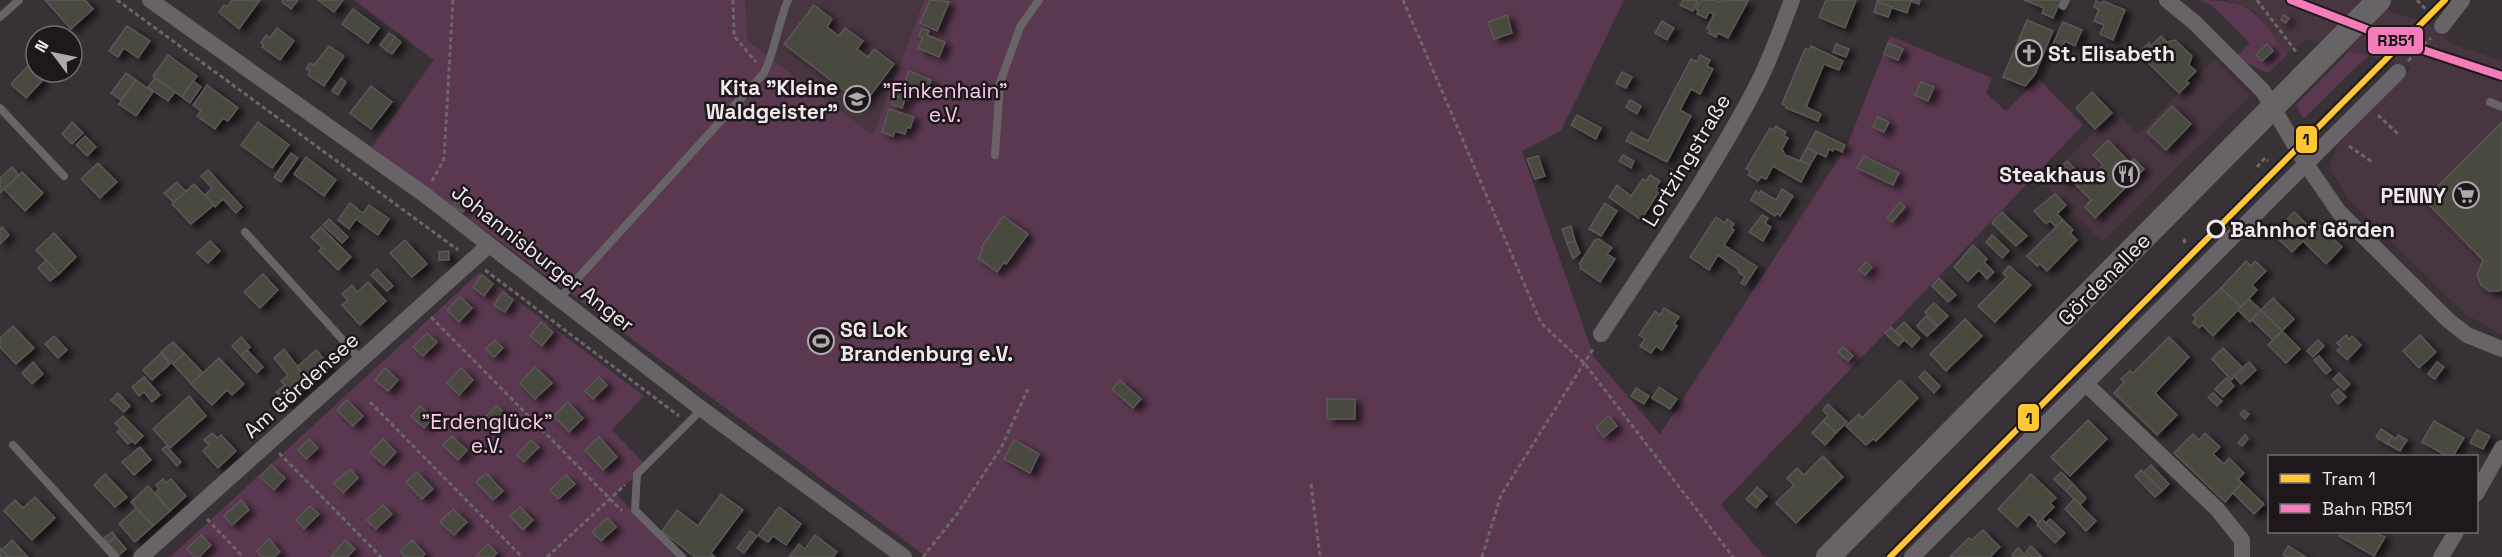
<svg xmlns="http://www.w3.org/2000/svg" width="2502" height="557" font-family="'Space Grotesk',sans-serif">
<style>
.built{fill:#473540}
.green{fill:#5a384f}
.building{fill:#4a4840;stroke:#5a5856;stroke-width:1.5;filter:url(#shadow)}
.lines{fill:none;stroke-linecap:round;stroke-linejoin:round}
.path{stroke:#6b6769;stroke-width:3;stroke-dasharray:4.5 3;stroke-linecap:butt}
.lane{stroke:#686366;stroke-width:8}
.street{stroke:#686366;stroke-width:16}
.secondary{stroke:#686366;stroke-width:24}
.rail-1-casing{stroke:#1e181c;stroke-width:12}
.rail-1{stroke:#f47cb8;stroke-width:8}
.tram-1-casing{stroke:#1e181c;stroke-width:10}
.tram-1{stroke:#ffc734;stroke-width:6}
.stop-dot{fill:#1e181c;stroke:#f0e8ed;stroke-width:3}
.labels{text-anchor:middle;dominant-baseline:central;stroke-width:5;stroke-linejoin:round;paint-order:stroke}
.poi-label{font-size:21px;font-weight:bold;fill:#f0e8ed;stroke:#1e181c;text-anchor:end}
.park-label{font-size:21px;fill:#faccea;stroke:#1e181c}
.street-label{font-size:21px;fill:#f0e8ed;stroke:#1e181c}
.stop-label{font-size:21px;font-weight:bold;fill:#f0e8ed;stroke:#1e181c;text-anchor:start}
.line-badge{stroke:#1e181c;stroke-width:2}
.pale-badge-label{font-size:16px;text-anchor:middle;font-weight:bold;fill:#111}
</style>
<defs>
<filter id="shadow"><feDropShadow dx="6" dy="4" stdDeviation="3" flood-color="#0009"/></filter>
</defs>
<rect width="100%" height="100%" fill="#383135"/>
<g class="built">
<polygon points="745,0 924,0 873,135 748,39"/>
<polygon points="2227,0 2359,0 2428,24 2451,44 2502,60 2502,335 2465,314 2349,200 2332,172 2331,162 2338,145 2411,68 2306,39 2287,55 2254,11"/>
<polygon points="2214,59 2250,96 2101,242 2044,183 2115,111 2138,134"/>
</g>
<g class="green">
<polygon points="354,0 745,0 748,40 873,135 924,0 1624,0 1561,131 1522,151 1594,357 1660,434 1847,146 1890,36 1992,78 1986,93 2006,111 2039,79 2083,125 1721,505 1765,557 927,557 372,147 434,60"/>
<path d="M2200,0C2254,0 2258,15 2287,55L2268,73L2235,58L2250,43L2213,6Z"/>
<polygon points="2349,51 2368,56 2303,119 2296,105"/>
<polygon points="480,272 644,396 612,430 646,465 616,494 675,557 170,557"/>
</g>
<g class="building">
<polygon points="45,0 85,0 93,9 71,29"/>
<polygon points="232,0 260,0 239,29 219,12 224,5 227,7"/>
<polygon points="283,0 298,0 291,9 282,2"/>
<polygon points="318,0 343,0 334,12"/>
<polygon points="930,0 949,2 937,31 920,23"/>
<polygon points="1683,0 1696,0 1698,1 1693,11 1680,5"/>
<polygon points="1701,0 1716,0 1720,2 1722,0 1748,1 1728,38 1718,33 1716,37 1708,33 1710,30 1707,28 1714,14 1709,12 1706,18 1697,14 1698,11 1696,9"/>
<polygon points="1826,0 1856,0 1845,28 1819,17"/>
<polygon points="1878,0 1920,0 1919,4 1911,1 1907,13 1877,2"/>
<polygon points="2024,0 2061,0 2053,18 2042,13 2044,8"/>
<polygon points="2096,1 2102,4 2103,1 2125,10 2113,40 2100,34 2104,25 2094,21 2099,10 2094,7"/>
<polygon points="1877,2 1892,7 1888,17 1874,12"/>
<polygon points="814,5 832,19 827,27 839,36 845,28 863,41 857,49 868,57 874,49 894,64 863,105 784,44"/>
<polygon points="353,9 379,28 368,43 342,24"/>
<polygon points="1507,15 1512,33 1494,39 1488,22"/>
<polygon points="2283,15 2289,18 2286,23 2281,20"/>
<polygon points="2027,20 2053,31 2035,74 2025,86 2003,77"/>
<polygon points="1662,21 1674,28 1667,40 1655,33"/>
<polygon points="2063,22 2082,30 2075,46 2065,41 2060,52 2051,48"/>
<polygon points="127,26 150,41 138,58 124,48 118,57 109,51"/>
<polygon points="277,28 294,41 280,60 262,47 264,45 261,43 266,35 270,38"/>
<polygon points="922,28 929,31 927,35 945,42 939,57 918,48 923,38 919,36"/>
<polygon points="389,33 395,37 386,50 380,45"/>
<polygon points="2161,36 2167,42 2175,40 2192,56 2189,65 2196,71 2186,81 2189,83 2179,93 2138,53 2149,43 2151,46"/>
<polygon points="395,37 401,42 392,54 386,50"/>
<polygon points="1888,43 1903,49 1898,60 1884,54"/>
<polygon points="1836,44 1849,49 1846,57 1833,52"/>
<polygon points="2267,44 2273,51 2262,61 2256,55"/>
<polygon points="329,46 344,56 324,86 308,75 310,71 306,69 310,63 314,65"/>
<polygon points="1811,46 1843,61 1839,70 1824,64 1806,107 1821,114 1818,121 1786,108 1786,106 1782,104 1805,49 1809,50"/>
<polygon points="168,55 197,76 182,97 153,76"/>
<polygon points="1700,55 1710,60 1707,66 1713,69 1700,94 1691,89 1680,110 1691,116 1667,162 1626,141 1631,132 1648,141 1691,59 1697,62"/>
<polygon points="28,66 43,80 26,98 11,84"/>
<polygon points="909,71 931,80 926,95 903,87"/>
<polygon points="1622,72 1632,77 1626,88 1616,83"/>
<polygon points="126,73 136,80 121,100 111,93"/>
<polygon points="155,78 175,92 168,101 148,87"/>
<polygon points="341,78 346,82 338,95 332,91"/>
<polygon points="136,80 153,92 136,116 119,104"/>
<polygon points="193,81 201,87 190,103 182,97"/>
<polygon points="1921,82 1934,87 1928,101 1915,95"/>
<polygon points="207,85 238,108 228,121 223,118 215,129 197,116 201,111 193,105"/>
<polygon points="371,86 392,102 371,129 350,113"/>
<polygon points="898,89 907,93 908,89 913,91 909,100 895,96"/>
<polygon points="2092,92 2112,113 2095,129 2076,108"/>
<polygon points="895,96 905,99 902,108 892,104"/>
<polygon points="1630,100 1641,106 1637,114 1626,107"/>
<polygon points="2172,106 2191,124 2166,150 2147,132"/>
<polygon points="889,109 914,117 910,128 907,127 905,134 895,131 893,136 882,132"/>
<polygon points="1577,115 1601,128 1596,139 1571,125"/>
<polygon points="1878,117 1889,122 1884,132 1873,127"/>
<polygon points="72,122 83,133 72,144 62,134"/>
<polygon points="258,122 289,145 272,168 241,145"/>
<polygon points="2502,122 2502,289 2499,291 2489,291 2481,285 2477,275 2483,260 2424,200"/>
<polygon points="1776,126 1786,132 1784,136 1788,138 1782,149 1785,155 1810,165 1801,182 1773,166 1766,179 1761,177 1758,181 1748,175 1751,171 1746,169 1770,128 1773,130"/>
<polygon points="1816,131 1845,145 1842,152 1834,148 1833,151 1829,149 1826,157 1807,148"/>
<polygon points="85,136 96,147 87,156 76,145"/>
<polygon points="2108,140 2130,163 2134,159 2144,169 2095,218 2085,207 2091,200 2070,179 2078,172 2086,181 2103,165 2093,155"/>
<polygon points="1807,148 1817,153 1810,165 1800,160"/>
<polygon points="291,153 298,158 281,182 274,177"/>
<polygon points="1623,155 1634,161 1631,168 1619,161"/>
<polygon points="1538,156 1545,176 1535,179 1527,159"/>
<polygon points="1864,156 1899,173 1893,185 1857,168"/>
<polygon points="306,157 336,180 324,196 294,174"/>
<polygon points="2067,161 2078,172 2066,183 2056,172"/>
<polygon points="98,163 117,182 100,198 81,179"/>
<polygon points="12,167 19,175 0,193 0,178"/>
<polygon points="208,170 242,207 236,213 223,199 215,207 205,195 212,188 201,176"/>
<polygon points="22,172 43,193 25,211 4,189"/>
<polygon points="1650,175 1660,181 1656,187 1660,190 1641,220 1609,197 1617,185 1631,196 1643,179 1646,181"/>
<polygon points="177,182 186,192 174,203 164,193"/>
<polygon points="194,184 214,205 191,224 172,204"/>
<polygon points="1782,189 1793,196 1780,216 1777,213 1775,216 1751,200 1756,191 1759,194 1761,191 1776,200"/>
<polygon points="2055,194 2066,205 2057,214 2063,220 2056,227 2050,221 2046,224 2034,211"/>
<polygon points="457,200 466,207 463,212 453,206"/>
<polygon points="1900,202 1905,207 1892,222 1887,218"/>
<polygon points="350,203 363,213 369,205 389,219 378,235 356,219 349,229 338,220"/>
<polygon points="1605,203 1617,211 1601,236 1589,229"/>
<polygon points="2002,212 2027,236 2016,246 1992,223"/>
<polygon points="2294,212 2310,227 2315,221 2342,247 2326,264 2303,241 2292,252 2273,234"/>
<polygon points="1762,215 1768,218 1765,223 1771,227 1763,241 1749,232"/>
<polygon points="1003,216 1028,234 1006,264 1004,262 997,272 978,258 983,250 981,248"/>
<polygon points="1716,217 1725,223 1727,219 1734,224 1731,228 1734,230 1724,245 1757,267 1745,285 1741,283 1745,277 1738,272 1739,270 1718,255 1709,270 1690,257"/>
<polygon points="329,219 348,237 342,243 323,225"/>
<polygon points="2063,220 2073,230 2070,233 2077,240 2047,271 2040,264 2037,266 2027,256"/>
<polygon points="1571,226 1575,241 1567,243 1562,229"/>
<polygon points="2,227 9,235 0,244 0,230"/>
<polygon points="321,227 351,257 338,270 319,251 322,248 311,237"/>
<polygon points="54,233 76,257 59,274 36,250"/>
<polygon points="1992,235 2009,251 2002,258 1986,242"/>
<polygon points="1599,239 1612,248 1607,254 1615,259 1600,282 1580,268 1581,266 1579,264 1595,240"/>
<polygon points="405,240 427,264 412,277 390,253"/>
<polygon points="210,241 220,251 208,263 197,253"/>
<polygon points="1575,241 1580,253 1573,259 1567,243"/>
<polygon points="1973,245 1987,259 1984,262 1994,272 1987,279 1979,270 1968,281 1954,267"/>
<polygon points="449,251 449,260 439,260 439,252"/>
<polygon points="46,260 59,274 50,281 38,268"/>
<polygon points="2246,261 2251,266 2255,261 2266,271 2252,285 2257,290 2241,307 2221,288"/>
<polygon points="1866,262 1872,267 1865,275 1859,270"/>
<polygon points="2009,266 2031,285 1995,322 1978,306 2007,277 2003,273"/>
<polygon points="377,269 393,286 387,291 371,275"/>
<polygon points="263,274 278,290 260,308 244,292"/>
<polygon points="482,275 493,284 484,296 473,287"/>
<polygon points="1939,278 1956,295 1948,302 1932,286"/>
<polygon points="368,282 386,301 360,325 342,305 348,300 342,294 352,285 357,292"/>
<polygon points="2221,288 2241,307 2213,336 2202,325 2199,328 2193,322 2196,318 2193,315"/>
<polygon points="503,292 513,300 505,312 494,305"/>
<polygon points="460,297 472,308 459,322 447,310"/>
<polygon points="2273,298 2294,319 2282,331 2261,310"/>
<polygon points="2249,299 2261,310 2250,322 2238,310"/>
<polygon points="1934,303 1948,316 1938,326 1925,312"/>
<polygon points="1664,308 1679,317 1674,324 1677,326 1662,350 1656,346 1651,353 1640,346 1645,339 1639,335 1655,311 1660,315"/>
<polygon points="2261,310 2282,331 2273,340 2252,320"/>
<polygon points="1926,316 1937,327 1927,336 1917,326"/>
<polygon points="1965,319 1982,336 1946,371 1930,354"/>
<polygon points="541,322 553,332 542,346 530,336"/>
<polygon points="1904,322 1920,338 1912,347 1895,331"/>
<polygon points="13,326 34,348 16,364 0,347 0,338"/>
<polygon points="1891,327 1904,340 1898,346 1885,333"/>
<polygon points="2282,331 2300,349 2286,363 2268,345"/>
<polygon points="427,333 437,342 423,356 413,347"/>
<polygon points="2346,335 2349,339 2352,336 2361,345 2347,360 2337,350 2341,347 2337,343"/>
<polygon points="2420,335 2436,352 2419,368 2403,351"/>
<polygon points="54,336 67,350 58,358 45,344"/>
<polygon points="241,337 250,347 241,356 232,346"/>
<polygon points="2169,337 2189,357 2155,393 2177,415 2157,435 2114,393 2124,382 2121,379 2130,371 2133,373"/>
<polygon points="495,340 503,348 494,357 486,349"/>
<polygon points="2318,340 2324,346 2313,357 2307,351"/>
<polygon points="173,342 184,353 173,364 161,352"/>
<polygon points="1843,347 1853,356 1848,361 1838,352"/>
<polygon points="2223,348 2243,368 2231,380 2212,359"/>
<polygon points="284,349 310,383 295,397 281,381 288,375 274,358"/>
<polygon points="247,350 263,367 257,373 241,356"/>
<polygon points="316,350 330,366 310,383 297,367"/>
<polygon points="161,353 170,364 152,380 143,370"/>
<polygon points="184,353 203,373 191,384 173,364"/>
<polygon points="2319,356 2331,370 2326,374 2314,360"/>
<polygon points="219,358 244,384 232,395 227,390 212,405 191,384"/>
<polygon points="33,362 43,374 32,384 22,373"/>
<polygon points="2249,362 2256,370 2241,384 2234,376"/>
<polygon points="2437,362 2444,367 2435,379 2428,374"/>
<polygon points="535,367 552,383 535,399 520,383"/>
<polygon points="385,368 398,380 388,391 375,380"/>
<polygon points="461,368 473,380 459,395 447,383"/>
<polygon points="1925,371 1940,386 1934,393 1919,377"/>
<polygon points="2339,373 2350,384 2344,390 2333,379"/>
<polygon points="144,377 160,395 152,402 144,392 139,396 132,387"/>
<polygon points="599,377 607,385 593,399 585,391"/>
<polygon points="2226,378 2234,386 2223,397 2215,389"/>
<polygon points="1120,380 1141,399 1133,408 1112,389"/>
<polygon points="1900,380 1918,398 1876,441 1873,439 1866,445 1846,426 1859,414 1862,418"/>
<polygon points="285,385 295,397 287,404 276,392"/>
<polygon points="1659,387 1677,399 1670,409 1652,398"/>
<polygon points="1636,388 1649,396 1644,404 1631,396"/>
<polygon points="2338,389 2346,397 2338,404 2331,395"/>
<polygon points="118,393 130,406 124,412 111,400"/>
<polygon points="2213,393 2222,401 2217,406 2208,397"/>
<polygon points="189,396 206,416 170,448 153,429"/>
<rect x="1327" y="399" width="28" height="20"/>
<polygon points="347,400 363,416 353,426 337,410"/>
<polygon points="568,402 583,418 569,432 554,416"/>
<polygon points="1828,404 1847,422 1836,433 1823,421 1828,416 1823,410"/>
<polygon points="420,406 433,418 424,428 411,416"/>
<polygon points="497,406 509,418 495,432 483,419"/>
<polygon points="2244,410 2249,414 2245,419 2240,414"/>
<polygon points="123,416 143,436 135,444 115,423"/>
<polygon points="1609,416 1617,426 1604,437 1596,427"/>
<polygon points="2088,420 2107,439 2070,476 2051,457"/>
<polygon points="1823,421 1836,433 1825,445 1812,433"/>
<polygon points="2434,421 2464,438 2453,456 2447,456 2422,442"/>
<polygon points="120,429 132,441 128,444 117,432"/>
<polygon points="2381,429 2392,436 2387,444 2376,437"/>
<polygon points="2477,430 2490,436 2483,449 2470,443"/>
<polygon points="212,433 217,438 221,435 236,451 218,468 203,451 209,445 204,440"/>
<polygon points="2205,433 2220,447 2213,454 2224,464 2229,458 2244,473 2238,479 2242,483 2225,502 2174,453 2193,434 2199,440"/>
<polygon points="2245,435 2248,439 2242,446 2238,443"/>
<polygon points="2398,435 2407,440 2400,451 2387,444 2392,436 2396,439"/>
<polygon points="452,436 467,450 458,460 443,445"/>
<polygon points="599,437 617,457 603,470 585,450"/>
<polygon points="309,439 318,448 306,459 298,450"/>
<polygon points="383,439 396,452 384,465 370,453"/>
<polygon points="531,440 539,447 524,462 517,455"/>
<polygon points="1014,440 1039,454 1030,473 1004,459"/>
<polygon points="166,446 181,462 177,466 162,449"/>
<polygon points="140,447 151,460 134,475 122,462"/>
<polygon points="1823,456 1843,477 1796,523 1776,503 1794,485 1787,478 1797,468 1804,475"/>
<polygon points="271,465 285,478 274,490 260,477"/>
<polygon points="2151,465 2169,484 2162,491 2144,472"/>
<polygon points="350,469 358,478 343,493 334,483"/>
<polygon points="2141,470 2162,491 2155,497 2135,476"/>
<polygon points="417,472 433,489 422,499 406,482"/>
<polygon points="2061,472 2073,484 2066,491 2054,479"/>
<polygon points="486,473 503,491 493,500 476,482"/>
<polygon points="105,474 127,497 115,507 94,485"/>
<polygon points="2031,474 2056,498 2050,503 2054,507 2038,523 2029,514 2017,527 1998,509"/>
<polygon points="566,475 575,484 558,499 550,490"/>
<polygon points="163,479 166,483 171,479 186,496 170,511 155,493 159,489 156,485"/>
<polygon points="2242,483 2264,504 2254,514 2233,493"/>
<polygon points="2073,484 2086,498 2080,505 2066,491"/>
<polygon points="148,486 170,511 153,526 131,502"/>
<polygon points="1757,487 1767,496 1761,502 1752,493"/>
<polygon points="1752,493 1761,502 1756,508 1746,499"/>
<polygon points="721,494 743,510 711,553 715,557 695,557 662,531 677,510 698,526"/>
<polygon points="35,497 55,518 32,540 4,511 15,500 23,508"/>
<polygon points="2074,499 2096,521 2086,531 2065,509"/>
<polygon points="241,500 249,510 232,525 224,516"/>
<polygon points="383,505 392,514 376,529 367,520"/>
<polygon points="310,506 319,514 304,529 296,520"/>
<polygon points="520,507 533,520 523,530 510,516"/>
<polygon points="779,507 801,524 786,545 773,536 768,542 758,535"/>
<polygon points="136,508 153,526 135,542 119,524"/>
<polygon points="453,509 467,522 454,535 440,522"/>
<polygon points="607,518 616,527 601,541 592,532"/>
<polygon points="2042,519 2061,537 2055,543 2037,525"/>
<polygon points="2050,519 2065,533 2061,537 2046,523"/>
<polygon points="1983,530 2000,547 1990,557 1950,557 1969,538 1972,540"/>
<polygon points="750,531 757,536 744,553 737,548"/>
<polygon points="112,532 116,537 108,543 104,538"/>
<polygon points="2341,532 2375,532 2385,537 2374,556 2339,536"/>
<polygon points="201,535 211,545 199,557 194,557 187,549"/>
<polygon points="815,535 837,552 833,557 789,557 799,544 805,549"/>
<polygon points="116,537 126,549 119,555 108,543"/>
<polygon points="269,539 280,552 274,557 262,557 257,551"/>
<polygon points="12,540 28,557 9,557 2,550"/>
<polygon points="345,540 355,549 347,557 331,557"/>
<polygon points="412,540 425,554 422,557 405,557 400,551"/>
<polygon points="488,544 497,553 493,557 479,557 477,555"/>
<polygon points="2031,546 2042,557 2031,557 2026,552"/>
<polygon points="2288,546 2306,557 2287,557 2283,555"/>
<polygon points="0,548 9,557 0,557"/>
<polygon points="2018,548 2028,557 2014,557 2012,555"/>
</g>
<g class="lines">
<g class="path">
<polyline points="117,0 458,250"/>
<polyline points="733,0 734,36 756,62"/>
<polyline points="1403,0 1541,323 1585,364 1733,557"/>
<polyline points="2257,0 2297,53"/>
<polyline points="2417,0 2430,14"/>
<polyline points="2408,61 2431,38"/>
<polyline points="2378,115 2399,135"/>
<polyline points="2349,146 2372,162"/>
<polyline points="2257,167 2265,158 2268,161"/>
<polyline points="432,181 444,159 453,0"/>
<polyline points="2185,243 2184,241 2187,237"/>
<polyline points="485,270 679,416"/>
<polyline points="431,317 622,511"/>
<polyline points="370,402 522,557"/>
<polyline points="279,453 381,557"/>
<polyline points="1311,484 1320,557"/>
<polyline points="207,519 243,557"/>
<polyline points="547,557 625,485"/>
<polyline points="923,557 957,514 1001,448 1028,389"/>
<polyline points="1482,557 1501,495 1593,349"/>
</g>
<g class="lane">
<polyline points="2063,6 2066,0"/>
<polyline points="0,17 19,0"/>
<polyline points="2490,102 2502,107"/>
<polyline points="0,108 64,176"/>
<polyline points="995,155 1000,83 1020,27 1039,0"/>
<polyline points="245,232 361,360"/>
<path d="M559,299L764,73C775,50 778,24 788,0"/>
<polyline points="13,445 115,557"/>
<polyline points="682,557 635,510 637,474 702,409"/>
</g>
<g class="street">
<polyline points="150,0 425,195 699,407 904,557"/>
<polyline points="2167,0 2195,23 2263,91 2306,164 2339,212 2448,320 2467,335 2502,349"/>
<polyline points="2442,26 2462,0"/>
<path d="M1601,334C1655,253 1712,172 1757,85C1771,58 1781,28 1792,0"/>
<polyline points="2086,384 2217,509 2242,540 2242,557"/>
<polyline points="2476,494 2502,448"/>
<polyline points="141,557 489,245"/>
<polyline points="1912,557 2398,72"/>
<polyline points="2441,557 2456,532"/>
</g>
<polyline class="secondary" points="1828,557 2379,0"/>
<defs>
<polyline id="rail-1" points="2291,0 2402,43 2502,76"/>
</defs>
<use href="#rail-1" class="rail-1-casing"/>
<use href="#rail-1" class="rail-1"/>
<defs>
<polyline id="tram-1" points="1890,557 2445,0"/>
</defs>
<use href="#tram-1" class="tram-1-casing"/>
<use href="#tram-1" class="tram-1"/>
</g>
<defs>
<symbol id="church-ring" viewBox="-11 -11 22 22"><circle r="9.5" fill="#1e181c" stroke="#b0a8ad" stroke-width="1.5"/><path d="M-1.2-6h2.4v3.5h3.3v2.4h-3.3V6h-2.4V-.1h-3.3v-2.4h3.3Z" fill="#b0a8ad"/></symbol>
<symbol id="school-ring" viewBox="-11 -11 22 22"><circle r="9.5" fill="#1e181c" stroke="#b0a8ad" stroke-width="1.5"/><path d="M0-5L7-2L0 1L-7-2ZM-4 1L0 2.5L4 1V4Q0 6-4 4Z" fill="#b0a8ad"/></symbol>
<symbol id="restaurant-ring" viewBox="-11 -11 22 22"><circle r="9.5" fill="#1e181c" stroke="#b0a8ad" stroke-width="1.5"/><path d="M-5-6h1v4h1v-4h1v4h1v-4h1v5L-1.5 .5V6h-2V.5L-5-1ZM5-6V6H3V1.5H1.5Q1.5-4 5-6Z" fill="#b0a8ad"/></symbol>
<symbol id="supermarket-ring" viewBox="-11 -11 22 22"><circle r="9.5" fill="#1e181c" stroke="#b0a8ad" stroke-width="1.5"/><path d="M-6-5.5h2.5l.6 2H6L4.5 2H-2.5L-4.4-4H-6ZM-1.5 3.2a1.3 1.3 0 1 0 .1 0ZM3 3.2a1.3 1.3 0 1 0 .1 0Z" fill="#b0a8ad"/></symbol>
<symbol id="stadium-ring" viewBox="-11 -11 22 22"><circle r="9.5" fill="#1e181c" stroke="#b0a8ad" stroke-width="1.5"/><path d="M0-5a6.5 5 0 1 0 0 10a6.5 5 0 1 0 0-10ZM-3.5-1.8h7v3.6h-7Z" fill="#b0a8ad"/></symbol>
</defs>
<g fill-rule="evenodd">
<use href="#church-ring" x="2014" y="38" width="30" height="30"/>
<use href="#school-ring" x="842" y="84" width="30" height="30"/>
<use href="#restaurant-ring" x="2111" y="159" width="30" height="30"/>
<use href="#supermarket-ring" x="2451" y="180" width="30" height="30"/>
<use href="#stadium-ring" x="806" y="326" width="30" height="30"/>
</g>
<circle class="stop-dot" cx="2216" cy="229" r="8"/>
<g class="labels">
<g class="poi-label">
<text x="2048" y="53" text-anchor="start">St. Elisabeth</text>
<text x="838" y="87">Kita "Kleine<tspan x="838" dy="24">Waldgeister"</tspan></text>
<text x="2106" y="174">Steakhaus</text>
<text x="2446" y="195">PENNY</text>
<text x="840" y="329" text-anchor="start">SG Lok<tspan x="840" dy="24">Brandenburg e.V.</tspan></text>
</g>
<g class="park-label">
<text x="945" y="90">"Finkenhain"<tspan x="945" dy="24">e.V.</tspan></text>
<text x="487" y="421">"Erdenglück"<tspan x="487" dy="24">e.V.</tspan></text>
</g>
<g class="street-label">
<text transform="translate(1686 160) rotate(-59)">Lortzingstraße</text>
<text transform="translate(543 258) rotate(38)">Johannisburger Anger</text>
<text transform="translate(2104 279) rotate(-45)">Gördenallee</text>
<text transform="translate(301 385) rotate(-42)">Am Gördensee</text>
</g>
<g class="stop-label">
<text x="2230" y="229">Bahnhof Görden</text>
</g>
</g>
<g class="line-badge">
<rect x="2367" y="26" width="57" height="29" rx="6" fill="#f47cb8"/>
<rect x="2295" y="125" width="23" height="29" rx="6" fill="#ffc734"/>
<rect x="2017" y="403" width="23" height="29" rx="6" fill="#ffc734"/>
</g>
<g class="pale-badge-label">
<text x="2396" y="46">RB51</text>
<text x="2306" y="145">1</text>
<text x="2029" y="424">1</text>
</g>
<rect x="2268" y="455" width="210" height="78" fill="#1e181c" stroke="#726b70" stroke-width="1.5"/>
<rect x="2280" y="474" width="30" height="9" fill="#ffc734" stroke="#726b70" stroke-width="1.5"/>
<text x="2322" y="485" font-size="18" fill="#f0e8ed">Tram 1</text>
<rect x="2280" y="504" width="30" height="9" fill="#f47cb8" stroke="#726b70" stroke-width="1.5"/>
<text x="2322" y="515" font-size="18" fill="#f0e8ed">Bahn RB51</text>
<g transform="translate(54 54) rotate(302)"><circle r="28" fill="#1e181c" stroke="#726b70" stroke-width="1.5"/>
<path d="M0-4.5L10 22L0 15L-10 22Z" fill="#b0a8ad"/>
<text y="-9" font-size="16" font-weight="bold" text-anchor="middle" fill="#f0e8ed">N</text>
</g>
</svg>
